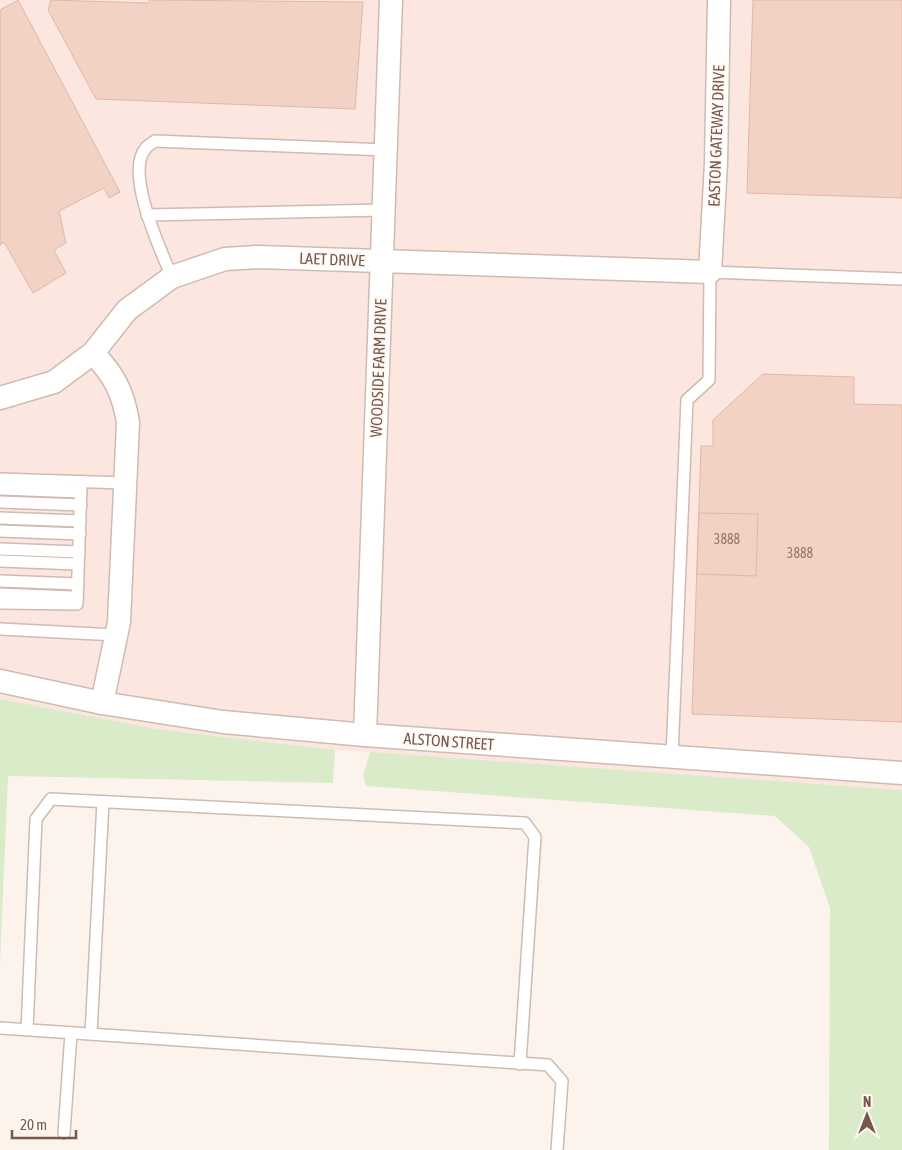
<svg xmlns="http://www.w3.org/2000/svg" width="902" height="1150" font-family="'Asap Condensed',sans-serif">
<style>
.commercial{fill:#fce6e0}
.green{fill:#daebc9}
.building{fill:#f1d2c4;stroke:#e4b7a4}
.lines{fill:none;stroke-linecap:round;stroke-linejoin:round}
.lane-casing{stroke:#cfbbb0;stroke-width:14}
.street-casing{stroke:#cfbbb0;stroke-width:25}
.lane{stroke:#fff;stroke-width:11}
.street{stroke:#fff;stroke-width:22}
.labels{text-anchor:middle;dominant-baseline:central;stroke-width:4;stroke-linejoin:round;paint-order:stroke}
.number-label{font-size:14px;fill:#96776c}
.street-label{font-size:16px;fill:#78594e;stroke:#fff9f3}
</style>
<rect width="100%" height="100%" fill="#fcf4ec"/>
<polygon class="commercial" points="0,0 902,0 902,790 335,750 157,729 0,699"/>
<g class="green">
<polygon points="0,699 157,729 335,750 333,783 8,776 0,963"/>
<polygon points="370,752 902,790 902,1150 829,1150 830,908 809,847 775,816 366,786 363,776"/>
</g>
<g class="building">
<polygon points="18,0 120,192 109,198 104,188 59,211 66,243 54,250 66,273 33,293 4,242 0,245 0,10"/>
<polygon points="51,0 148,3 150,0 363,2 355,109 96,99 48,10"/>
<polygon points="753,0 902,0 902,198 747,193"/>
<polygon points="763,374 854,377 854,404 902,405 902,722 692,714 701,446 713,446 713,420"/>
<polygon points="699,513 758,514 756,576 697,574"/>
</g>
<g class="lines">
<defs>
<g id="lane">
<polyline points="147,215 383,210"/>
<path d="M172,277C161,251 124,172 146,148C148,145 153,143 155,141L386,150"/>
<polyline points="0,479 125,483"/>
<polyline points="0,489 81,492"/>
<polyline points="0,502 81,505"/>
<polyline points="0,518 80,521"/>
<polyline points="0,531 80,534"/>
<polyline points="0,549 79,552"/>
<polyline points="0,561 78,564"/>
<polyline points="0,581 78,584"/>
<polyline points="0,594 71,597"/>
<polyline points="0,603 77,604 81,482"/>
<polyline points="0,629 116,635"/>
<polyline points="672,757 687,400 709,380 710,272 902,279"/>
<polyline points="0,1028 548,1065 562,1081 557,1150"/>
<polyline points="27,1030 36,819 51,799 525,823 535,837 520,1064"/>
<polyline points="91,1034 103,802"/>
<polyline points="64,1133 71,1033"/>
</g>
<g id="street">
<path d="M93,353C114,375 123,392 128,422L119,622L102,703"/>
<polyline points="0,398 54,382 93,353 127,310 172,277 225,259 258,257 710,272 716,163 719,0"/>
<polyline points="0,681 102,703 223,722 365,735 902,773"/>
<polyline points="365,735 391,0"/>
</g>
</defs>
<use href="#lane" class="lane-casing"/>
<use href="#street" class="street-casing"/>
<use href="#lane" class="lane"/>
<use href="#street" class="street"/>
</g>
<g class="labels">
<g class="number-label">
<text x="727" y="539">3888</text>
<text x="800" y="553">3888</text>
</g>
<g class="street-label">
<text transform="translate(716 136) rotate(-88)">EASTON GATEWAY DRIVE</text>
<text transform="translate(332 259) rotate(2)">LAET DRIVE</text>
<text transform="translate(378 368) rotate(-88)">WOODSIDE FARM DRIVE</text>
<text transform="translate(449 741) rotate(4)">ALSTON STREET</text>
</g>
</g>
<g transform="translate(867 1115)" stroke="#fff9f3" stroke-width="4" paint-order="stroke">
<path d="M0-4L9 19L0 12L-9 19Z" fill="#78594e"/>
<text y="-8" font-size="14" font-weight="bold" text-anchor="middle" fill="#78594e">N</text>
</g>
<path d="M12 1130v8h64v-8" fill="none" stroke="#78594e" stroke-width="2.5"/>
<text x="20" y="1130" font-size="15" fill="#78594e" stroke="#fff9f3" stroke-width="4" paint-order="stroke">20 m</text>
</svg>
